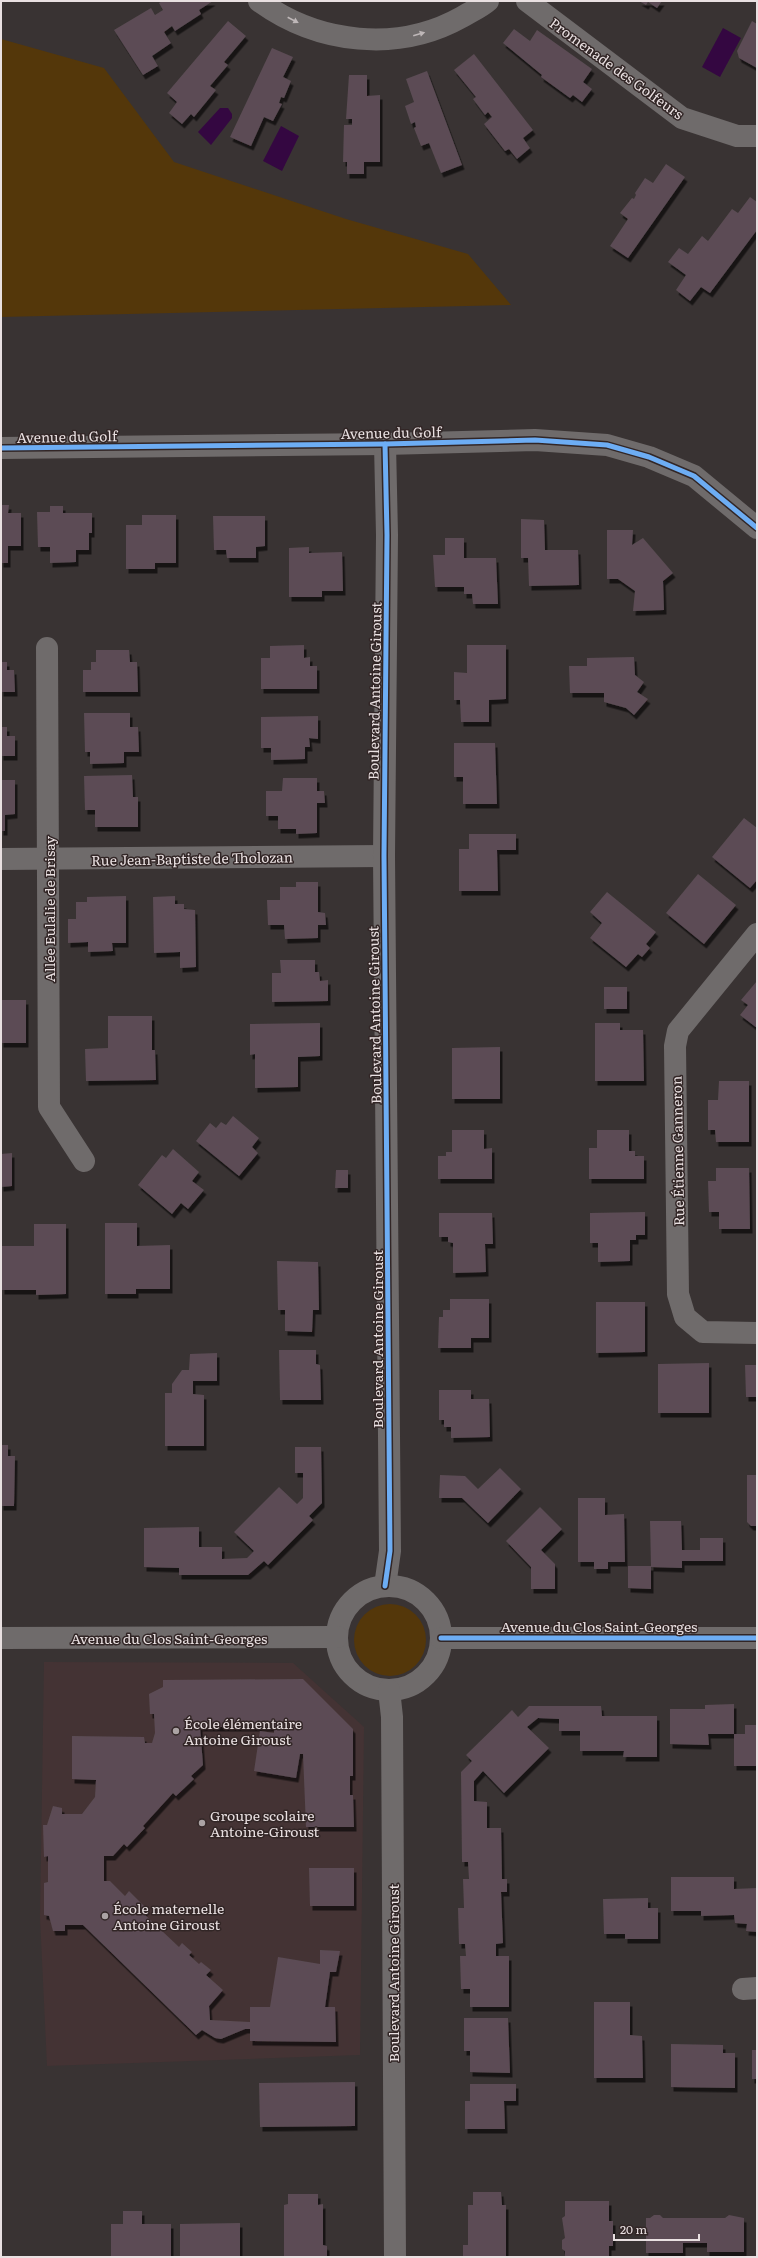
<svg xmlns="http://www.w3.org/2000/svg" width="758" height="2258" font-family="Literata,serif">
<style>
.built{fill:#443334}
.green{fill:#54370a}
.water{fill:#340741}
.building{fill:#5b4c54;filter:url(#shadow)}
.lines{fill:none;stroke-linecap:round;stroke-linejoin:round}
.minor{stroke:#6f6b6b;stroke-width:22}
.cycleway-casing{stroke:#322626;stroke-width:8}
.cycleway{stroke:#6dadf4;stroke-width:5}
.oneway{fill:#beb7b8}
.poi-dot{fill:#aba3a4;stroke:#322626;stroke-width:1.5}
.labels{text-anchor:middle;dominant-baseline:central;stroke-width:3;stroke-linejoin:round;paint-order:stroke}
.street-label{font-size:14px;fill:#e9e0e1;stroke:#322626}
.poi-label{font-size:14px;fill:#e9e0e1;stroke:#322626;text-anchor:start}
</style>
<defs>
<filter id="shadow"><feDropShadow dx="2.5" dy="4.5" stdDeviation="0" flood-color="#0009"/></filter>
</defs>
<rect width="100%" height="100%" fill="#393333"/>
<polygon class="built" points="44,1662 293,1663 364,1727 360,2055 47,2066 40,1918"/>
<g class="green">
<polygon points="1,39 104,68 174,162 346,219 468,254 511,305 1,317"/>
<circle cx="390" cy="1640" r="36"/>
</g>
<g class="water">
<polygon points="723,28 741,38 720,77 702,67"/>
<polygon points="220,108 228,108 232,114 232,118 211,145 198,132"/>
<polygon points="281,126 299,136 282,171 263,161"/>
</g>
<g class="building">
<polygon points="162,1 213,1 199,10 201,14 175,31 172,26 164,32 171,43 152,56 158,66 143,75 114,30 151,8 155,15 163,10 159,3"/>
<polygon points="639,1 662,1 657,8 648,2 646,5"/>
<polygon points="228,21 246,36 224,62 228,65 210,86 216,90 194,117 191,114 182,124 169,113 177,102 167,93"/>
<polygon points="752,21 757,24 757,68 739,58 737,51"/>
<polygon points="514,29 530,41 537,30 592,69 583,82 592,89 582,102 573,95 570,98 541,77 542,75 503,43"/>
<polygon points="272,48 293,57 283,77 291,81 284,98 281,97 279,103 282,104 273,121 264,117 251,146 230,137"/>
<polygon points="474,54 533,130 523,138 530,148 517,159 509,149 505,151 484,124 492,117 488,112 485,115 473,99 476,97 454,70"/>
<polygon points="427,71 462,165 441,173 429,143 421,146 414,128 416,127 415,122 411,124 405,106 414,102 406,79"/>
<polygon points="349,75 367,75 367,96 380,95 380,162 364,162 364,174 347,174 347,162 343,162 344,125 352,125 352,119 346,119"/>
<polygon points="666,164 685,177 628,258 610,246 628,219 620,213 632,198 634,199 636,195 635,193 645,178 653,183"/>
<polygon points="750,197 757,202 757,230 710,293 701,287 690,301 676,290 686,275 668,262 679,248 688,254 702,236 708,241 732,209 738,213"/>
<polygon points="1,505 9,505 8,513 21,513 21,546 8,546 8,563 1,563"/>
<polygon points="50,506 63,506 63,513 92,513 92,533 89,533 89,550 76,550 76,562 50,563 50,547 38,547 37,512 50,512"/>
<polygon points="142,515 176,515 176,563 155,563 155,569 126,569 126,525 142,525"/>
<polygon points="213,516 265,516 265,546 256,547 256,558 227,558 226,550 214,550"/>
<polygon points="521,519 544,520 545,550 578,550 579,585 529,586 528,558 521,558"/>
<polygon points="607,530 633,530 632,545 643,538 673,573 663,581 664,610 633,611 635,591 618,579 607,579"/>
<polygon points="445,538 464,538 464,558 496,558 498,604 473,604 472,594 464,594 464,587 435,587 433,555 445,555"/>
<polygon points="309,547 309,553 342,552 343,591 322,591 322,597 289,597 289,548"/>
<polygon points="304,645 304,658 310,657 310,666 317,666 317,689 261,689 261,658 270,658 270,646"/>
<polygon points="467,645 506,645 506,699 489,700 489,722 461,722 460,700 454,700 454,672 467,673"/>
<polygon points="96,650 129,650 130,662 137,662 138,692 83,692 83,670 91,670 91,662 96,662"/>
<polygon points="634,657 635,675 644,682 637,692 648,699 634,715 626,708 604,702 604,693 570,693 569,666 587,666 587,658"/>
<polygon points="1,662 7,662 7,670 14,670 15,692 1,692"/>
<polygon points="84,713 130,713 130,727 138,727 139,752 124,752 124,763 90,764 90,752 85,752"/>
<polygon points="318,716 318,739 309,738 310,747 305,747 305,759 271,760 271,748 261,748 261,717"/>
<polygon points="1,727 7,727 7,736 15,736 15,756 1,756"/>
<polygon points="454,743 495,743 497,804 463,804 463,777 454,777"/>
<polygon points="132,775 133,797 138,797 138,827 95,827 95,810 85,810 84,776"/>
<polygon points="283,778 317,778 317,791 324,791 325,803 317,803 317,833 296,834 296,829 278,829 278,816 266,816 266,791 282,791"/>
<polygon points="1,780 15,780 15,814 5,815 5,831 1,831"/>
<polygon points="744,818 757,828 757,880 750,888 712,857"/>
<polygon points="469,834 516,834 516,850 497,850 498,891 459,891 459,849 469,849"/>
<polygon points="698,874 736,905 704,944 666,913"/>
<polygon points="296,882 318,882 318,912 325,913 326,925 318,925 318,938 285,939 284,925 268,925 267,900 280,900 280,887 296,887"/>
<polygon points="607,892 656,932 646,944 650,948 642,957 638,954 626,967 590,938 602,923 590,912"/>
<polygon points="126,896 126,943 112,943 113,951 88,952 88,942 68,943 68,919 76,919 76,902 87,902 87,897"/>
<polygon points="175,896 175,904 184,904 184,909 195,910 196,967 180,968 180,952 154,953 153,897"/>
<polygon points="280,960 315,960 315,972 319,972 320,981 328,980 328,1001 272,1002 272,973 281,973"/>
<polygon points="757,981 757,1028 740,1015 748,1005 741,1000"/>
<rect x="604" y="987" width="23" height="22"/>
<rect x="1" y="1000" width="25" height="43"/>
<polygon points="108,1016 152,1016 152,1050 155,1050 156,1080 86,1081 85,1049 108,1048"/>
<polygon points="320,1023 320,1056 298,1057 298,1087 255,1088 255,1054 250,1055 250,1024"/>
<polygon points="595,1023 620,1023 620,1030 643,1030 644,1081 595,1081"/>
<polygon points="500,1047 500,1099 452,1099 452,1048"/>
<polygon points="719,1081 749,1081 749,1142 716,1142 715,1130 708,1130 708,1100 718,1100"/>
<polygon points="233,1116 259,1138 252,1147 258,1153 239,1176 196,1141 210,1123 216,1128 221,1122 226,1125"/>
<polygon points="452,1130 484,1130 484,1149 492,1148 492,1179 438,1179 438,1156 446,1156 446,1152 452,1152"/>
<polygon points="597,1130 629,1130 629,1151 635,1151 635,1156 644,1156 644,1179 589,1179 589,1148 597,1148"/>
<polygon points="173,1149 199,1172 192,1181 204,1190 188,1209 181,1203 172,1214 138,1185 162,1155 166,1158"/>
<polygon points="12,1153 12,1186 1,1187 1,1154"/>
<polygon points="716,1168 749,1168 750,1229 719,1229 719,1212 709,1212 708,1181 716,1181"/>
<polygon points="336,1170 348,1170 348,1188 335,1188"/>
<polygon points="645,1212 645,1235 636,1235 636,1240 630,1240 630,1261 598,1262 598,1243 590,1243 590,1213"/>
<polygon points="439,1213 492,1213 493,1244 485,1244 486,1272 453,1273 453,1243 448,1242 448,1237 439,1237"/>
<polygon points="105,1223 137,1223 137,1246 170,1245 170,1289 136,1289 136,1294 105,1294"/>
<polygon points="34,1224 66,1224 66,1294 36,1295 36,1290 2,1290 1,1246 34,1246"/>
<polygon points="277,1261 318,1262 319,1310 313,1310 312,1332 285,1331 285,1310 278,1310"/>
<polygon points="450,1299 489,1299 489,1338 471,1338 471,1348 438,1348 439,1317 443,1317 443,1310 450,1310"/>
<polygon points="596,1302 645,1302 645,1352 596,1353"/>
<polygon points="279,1350 316,1350 316,1364 320,1365 321,1400 280,1400"/>
<polygon points="217,1353 217,1381 193,1381 193,1394 204,1395 204,1446 165,1446 165,1393 172,1393 172,1384 182,1370 189,1370 190,1354"/>
<polygon points="709,1363 709,1413 658,1413 658,1364"/>
<polygon points="745,1365 757,1365 757,1397 746,1397"/>
<polygon points="439,1390 471,1390 471,1399 489,1399 490,1437 451,1438 451,1427 444,1427 444,1420 439,1420"/>
<polygon points="1,1445 8,1445 8,1456 15,1456 14,1506 1,1506"/>
<polygon points="295,1447 321,1447 322,1503 309,1516 313,1520 268,1565 264,1561 248,1575 179,1575 179,1568 144,1567 144,1528 199,1527 199,1547 222,1547 222,1559 247,1558 254,1551 234,1532 279,1487 297,1504 303,1498 303,1473 295,1473"/>
<polygon points="500,1468 521,1489 488,1523 462,1498 439,1498 440,1475 465,1476 478,1489"/>
<polygon points="747,1475 757,1475 757,1526 751,1526 747,1522"/>
<polygon points="578,1498 605,1498 605,1515 624,1514 625,1562 608,1562 608,1569 594,1569 594,1562 578,1562"/>
<polygon points="540,1507 562,1529 541,1550 555,1564 555,1589 531,1589 531,1567 506,1541"/>
<polygon points="650,1521 681,1521 682,1550 700,1550 700,1538 723,1538 723,1561 682,1561 682,1568 651,1567 651,1589 628,1588 628,1566 651,1566"/>
<polygon points="303,1679 353,1729 353,1776 350,1776 350,1795 353,1795 354,1827 306,1827 303,1754 300,1754 296,1778 254,1771 260,1731 274,1733 274,1727 200,1727 203,1765 191,1776 194,1779 176,1796 173,1793 143,1826 145,1828 127,1847 124,1844 113,1856 104,1856 104,1881 110,1881 125,1896 129,1891 147,1909 143,1913 179,1947 182,1943 192,1952 189,1955 199,1964 201,1962 211,1970 206,1975 223,1990 209,2006 210,2020 250,2022 250,2007 270,2007 278,1957 320,1964 320,1950 340,1951 336,1972 330,1972 325,2007 335,2007 336,2042 250,2041 250,2029 245,2029 221,2039 215,2038 202,2030 196,2035 83,1925 65,1925 65,1931 53,1931 49,1916 44,1915 44,1883 48,1882 48,1856 44,1857 43,1825 47,1825 53,1806 62,1808 62,1814 82,1814 95,1797 96,1780 72,1779 72,1736 144,1737 145,1743 152,1743 155,1733 154,1714 150,1714 149,1694 163,1687 163,1680"/>
<polygon points="734,1704 734,1734 708,1734 709,1745 670,1744 670,1709 705,1709 705,1705"/>
<polygon points="529,1706 601,1706 602,1716 657,1716 657,1757 623,1757 624,1751 580,1751 580,1731 559,1731 559,1719 538,1718 527,1727 549,1748 504,1793 483,1771 474,1781 474,1801 487,1802 487,1828 501,1828 502,1879 507,1879 507,1892 501,1892 503,1943 496,1944 496,1956 509,1956 509,2007 470,2007 470,1989 461,1989 460,1956 466,1956 465,1944 459,1944 458,1908 464,1908 463,1879 469,1879 468,1862 462,1862 461,1772 472,1761 466,1755 512,1710 518,1717"/>
<polygon points="745,1725 757,1725 757,1766 734,1766 734,1734 745,1734"/>
<polygon points="309,1868 354,1868 354,1906 310,1906"/>
<polygon points="671,1877 734,1877 734,1889 757,1888 757,1932 746,1931 747,1924 735,1923 734,1915 701,1916 701,1911 671,1911"/>
<polygon points="648,1898 648,1908 658,1908 658,1939 625,1939 625,1934 604,1934 603,1899"/>
<polygon points="594,2002 630,2002 630,2035 642,2036 643,2078 594,2078"/>
<polygon points="464,2018 508,2018 510,2073 470,2072 470,2051 464,2051"/>
<polygon points="671,2044 723,2045 723,2053 735,2053 735,2088 671,2087"/>
<rect x="752" y="2050" width="5" height="29"/>
<polygon points="355,2082 355,2126 260,2127 259,2083"/>
<polygon points="470,2084 516,2084 516,2101 504,2101 505,2129 465,2129 465,2101 470,2101"/>
<polygon points="473,2192 501,2192 502,2205 506,2205 506,2257 463,2257 463,2245 468,2245 468,2205 473,2205"/>
<polygon points="288,2194 318,2194 318,2205 323,2204 323,2245 327,2246 327,2257 284,2257 284,2205 288,2204"/>
<polygon points="565,2201 609,2201 609,2221 613,2221 613,2246 609,2246 609,2257 565,2257 565,2251 562,2249 562,2240 565,2238 562,2218 565,2216"/>
<polygon points="123,2211 142,2211 142,2224 171,2224 171,2257 111,2257 111,2224 123,2224"/>
<polygon points="654,2215 660,2215 663,2218 725,2218 729,2215 744,2218 744,2252 707,2252 707,2243 683,2243 683,2253 646,2253 646,2218 650,2218"/>
<polygon points="240,2223 240,2257 180,2257 180,2224"/>
</g>
<g class="lines">
<g class="minor">
<path d="M259,1C318,44 398,53 462,17C470,12 480,8 488,1"/>
<polyline points="527,1 682,118 737,136 757,136"/>
<polyline points="1,448 385,444 535,440 607,445 649,457 694,476 757,528"/>
<polyline points="47,648 49,1107 84,1161"/>
<polyline points="1,859 384,856"/>
<polyline points="757,934 678,1031 675,1046 678,1294 685,1317 703,1332 757,1333"/>
<polyline points="385,1586 390,1551 384,856 387,535 385,444"/>
<circle cx="389" cy="1638" r="52"/>
<polyline points="1,1638 337,1637"/>
<polyline points="441,1638 757,1638"/>
<polyline points="389,1690 392,1717 395,2257"/>
<polyline points="743,1989 757,1988"/>
</g>
<defs>
<g id="cycleway">
<polyline points="1,448 385,444 535,440 607,445 649,457 694,476 757,528"/>
<polyline points="385,1586 390,1551 384,856 387,535 385,444"/>
<polyline points="441,1638 757,1638"/>
</g>
</defs>
<use href="#cycleway" class="cycleway-casing"/>
<use href="#cycleway" class="cycleway"/>
</g>
<defs><path id="oneway-solid" d="M-6-.8H1V-3.2L6.5 0L1 3.2V.8H-6Z"/></defs>
<g class="oneway">
<use href="#oneway-solid" transform="translate(293 20) rotate(27)"/>
<use href="#oneway-solid" transform="translate(419 34) rotate(-16)"/>
</g>
<g class="poi-dot">
<circle cx="176" cy="1731" r="4"/>
<circle cx="202" cy="1823" r="4"/>
<circle cx="105" cy="1916" r="4"/>
</g>
<g class="labels">
<g class="street-label">
<text transform="translate(617 68) rotate(36)">Promenade des Golfeurs</text>
<text transform="translate(391 432) rotate(-1)">Avenue du Golf</text>
<text transform="translate(67 436) rotate(-1)">Avenue du Golf</text>
<text transform="translate(374 691) rotate(-89)">Boulevard Antoine Giroust</text>
<text transform="translate(192 858) rotate(-1)">Rue Jean-Baptiste de Tholozan</text>
<text transform="translate(49 909) rotate(-90)">Allée Eulalie de Brisay</text>
<text transform="translate(374 1015) rotate(-91)">Boulevard Antoine Giroust</text>
<text transform="translate(677 1151) rotate(-91)">Rue Étienne Ganneron</text>
<text transform="translate(377 1339) rotate(-90)">Boulevard Antoine Giroust</text>
<text x="599" y="1626">Avenue du Clos Saint-Georges</text>
<text x="169" y="1638">Avenue du Clos Saint-Georges</text>
<text transform="translate(393 1973) rotate(-90)">Boulevard Antoine Giroust</text>
</g>
<g class="poi-label">
<text x="184" y="1723">École élémentaire<tspan x="184" dy="16">Antoine Giroust</tspan></text>
<text x="210" y="1815">Groupe scolaire<tspan x="210" dy="16">Antoine-Giroust</tspan></text>
<text x="113" y="1908">École maternelle<tspan x="113" dy="16">Antoine Giroust</tspan></text>
</g>
</g>
<rect width="758" height="2258" fill="none" stroke="#e9e0e1" stroke-width="4"/>
<path d="M614 2234v6h85v-6" fill="none" stroke="#e9e0e1" stroke-width="2"/>
<text x="620" y="2234" font-size="12" fill="#e9e0e1" stroke="#322626" stroke-width="3" paint-order="stroke">20 m</text>
</svg>
